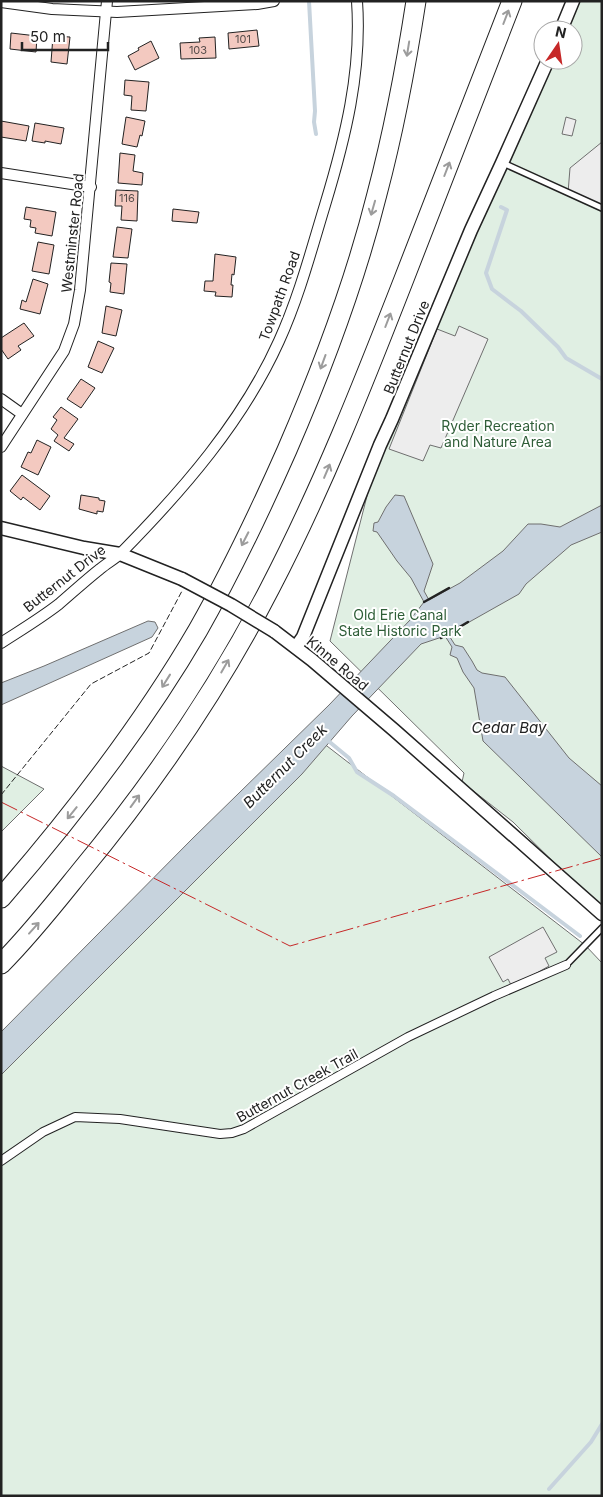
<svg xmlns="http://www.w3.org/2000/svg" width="603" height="1497" font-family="Inter,sans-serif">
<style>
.green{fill:#e0efe3;stroke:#6f6f6f}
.parking{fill:#ededed;stroke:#6f6f6f}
.water{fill:#c7d3dd;stroke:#6f6f6f}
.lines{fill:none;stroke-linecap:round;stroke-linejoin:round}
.stream{stroke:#c7d3dd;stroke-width:4}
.building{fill:#f3c9c0;stroke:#222}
.service-casing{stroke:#222;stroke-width:8}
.pedestrian-casing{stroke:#222;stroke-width:10}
.minor-casing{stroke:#222;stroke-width:12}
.tertiary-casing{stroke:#222;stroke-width:15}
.motorway-casing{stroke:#222;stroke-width:21}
.service{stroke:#fff;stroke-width:5}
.pedestrian{stroke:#fff;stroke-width:8}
.minor{stroke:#fff;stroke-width:10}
.tertiary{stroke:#fff;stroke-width:12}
.motorway{stroke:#fff;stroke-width:19}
.tertiary-bridge-casing{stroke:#222;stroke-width:15;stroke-linecap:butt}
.tertiary-bridge{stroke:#fff;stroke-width:12}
.fence{stroke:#222;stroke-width:1;stroke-dasharray:6 2.5;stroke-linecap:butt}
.wall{stroke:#222;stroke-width:2.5}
.power{stroke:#c62828;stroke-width:1;stroke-dasharray:18 4 2.5 4;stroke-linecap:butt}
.oneway{stroke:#9c9c9c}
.labels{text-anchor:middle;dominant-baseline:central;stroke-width:4;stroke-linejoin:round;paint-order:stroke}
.number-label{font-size:11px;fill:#564c4a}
.street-label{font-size:14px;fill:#222;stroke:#fff}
.park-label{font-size:14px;fill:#2f5e38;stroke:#fff}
.water-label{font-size:15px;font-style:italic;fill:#222;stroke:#fff}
</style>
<rect width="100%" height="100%" fill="#fff"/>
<g class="green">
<polygon points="573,1 602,1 602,910 513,822 462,782 464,773 330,641 380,445 548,60 573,60 573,30 561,30"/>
<polygon points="314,736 585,945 602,963 602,1496 1,1496 1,1049"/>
<polygon points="1,766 44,789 1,832"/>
</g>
<g class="parking">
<polygon points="566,117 576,120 572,136 562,134"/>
<polygon points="602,142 602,208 568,193 570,168"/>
<polygon points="459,326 488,339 441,448 430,445 423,461 389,449 437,329 455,336"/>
<polygon points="543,927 557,952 545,958 549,966 512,987 508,979 503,982 489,957"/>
</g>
<g class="water">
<polygon points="395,495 404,496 433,564 424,591 429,600 460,583 503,551 528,524 541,524 560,527 602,505 602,532 571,545 526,584 519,594 448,634 455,645 463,647 472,661 477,670 482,673 505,677 569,758 602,786 602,857 483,741 474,688 463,672 457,658 450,655 452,647 445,636 421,644 352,716 302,774 1,1075 1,1032 193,838 329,705 410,620 424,602 411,578 397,561 377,532 373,531 374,523 378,522 386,507"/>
<polygon points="148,621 155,622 158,628 152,637 1,705 1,683 44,666"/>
</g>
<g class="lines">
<g class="stream">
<polyline points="309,1 315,111 314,122 316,134"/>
<polyline points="501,207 507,210 486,273 492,289 521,311 558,347 566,358 602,379"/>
<polyline points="326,739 349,758 357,772 394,796 580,936"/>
<polyline points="549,1489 591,1442 602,1424"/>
</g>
</g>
<g class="building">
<polygon points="257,30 259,46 229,49 228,33"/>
<polygon points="11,33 37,36 36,52 10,49"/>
<polygon points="53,36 70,37 67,64 51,62"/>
<polygon points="215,37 216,58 181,59 180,43 200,42 199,38"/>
<polygon points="151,41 159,58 135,70 128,56 139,50 138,48"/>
<polygon points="125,80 149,82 146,111 131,110 132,96 124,95"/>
<polygon points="126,117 145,121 142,136 140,135 137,147 122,144"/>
<polygon points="1,121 29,126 26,141 1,137"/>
<polygon points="35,123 64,128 61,144 45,141 45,143 32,141"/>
<polygon points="120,153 135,155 133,171 143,173 142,185 118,183"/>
<polygon points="116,190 138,191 137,221 121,220 122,206 115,206"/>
<polygon points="26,207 56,212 52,236 35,233 36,228 30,227 31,220 24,219"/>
<polygon points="173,209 199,212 197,223 172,221"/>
<polygon points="117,227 132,229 128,258 113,257"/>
<polygon points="38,242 54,245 49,274 32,271"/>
<polygon points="215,254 236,257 234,275 232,274 231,285 233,285 232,297 215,296 216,292 204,291 205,281 213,281"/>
<polygon points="111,263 127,264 124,294 110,292 111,283 109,282"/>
<polygon points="33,279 48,284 40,314 20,309 22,300 26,302"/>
<polygon points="106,306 122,310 116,336 102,333"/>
<polygon points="24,323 34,336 18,346 21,350 8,359 1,349 1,338"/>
<polygon points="98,341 114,348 102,373 88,367"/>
<polygon points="81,379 95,388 81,408 67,399"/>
<polygon points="61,407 78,419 64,438 74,444 69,451 54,441 58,435 51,429 57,420 53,417"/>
<polygon points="37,440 51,447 38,475 21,467 28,452 31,453"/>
<polygon points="22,475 50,496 40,510 23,497 21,500 10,491"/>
<polygon points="81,495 99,498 99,500 105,501 103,512 97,511 97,514 79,509"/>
</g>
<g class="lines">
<defs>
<g id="service">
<polyline points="503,163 602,208"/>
<polyline points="566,965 602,928"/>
</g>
<polyline id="pedestrian" points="1,1161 43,1132 75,1117 120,1119 220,1134 232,1133 244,1129 408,1037 494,996 566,965"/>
<g id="minor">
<polyline points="1,2 52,9 117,12 257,4 274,1"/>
<polyline points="1,173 91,187"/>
<polyline points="1,399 22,414"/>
<polyline points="1,447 64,351 74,324 80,290 107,1"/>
<path d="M1,643C21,630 41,618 59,604C73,592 86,580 100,569C107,563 115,559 121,553C183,490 243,421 279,341C299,297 311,251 325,205C345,139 362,72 357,1"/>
</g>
<g id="tertiary">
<polyline points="561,30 573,1"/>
<polyline points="1,528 84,548 120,554 182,579"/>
<polyline points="274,631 312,660 394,730 602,914"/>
<polyline points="296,647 303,637 380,445 392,419 471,230 502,163 548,60"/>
</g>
<g id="motorway">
<path d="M1,898C74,814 142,726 198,630C231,572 260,511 287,450C323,367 355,282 377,194C394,130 406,66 416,1"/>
<path d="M1,964C30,935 55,903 80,872C153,784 218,689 270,588C322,488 363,384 404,279C440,187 476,94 512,1"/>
</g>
</defs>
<use href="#service" class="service-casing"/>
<use href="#pedestrian" class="pedestrian-casing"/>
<use href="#minor" class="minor-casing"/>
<use href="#tertiary" class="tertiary-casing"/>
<use href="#motorway" class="motorway-casing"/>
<use href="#service" class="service"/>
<use href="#pedestrian" class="pedestrian"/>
<use href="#minor" class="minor"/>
<use href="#tertiary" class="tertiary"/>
<use href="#motorway" class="motorway"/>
<defs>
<polyline id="tertiary-bridge" points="182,579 231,605 274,631"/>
</defs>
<use href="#tertiary-bridge" class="tertiary-bridge-casing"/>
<use href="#tertiary-bridge" class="tertiary-bridge"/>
<polyline class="fence" points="1,795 91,684 149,653 182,591"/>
<g class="wall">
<polyline points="424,602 449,588"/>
<polyline points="441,638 468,622"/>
</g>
<polyline class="power" points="1,802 290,946 602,858"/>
</g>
<defs><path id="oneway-shaft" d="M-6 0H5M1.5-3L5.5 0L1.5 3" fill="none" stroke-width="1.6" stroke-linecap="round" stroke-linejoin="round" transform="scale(1.25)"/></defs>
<g class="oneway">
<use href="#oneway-shaft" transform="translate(506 17) rotate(-69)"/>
<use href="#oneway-shaft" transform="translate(408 49) rotate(99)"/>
<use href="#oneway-shaft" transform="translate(447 169) rotate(-69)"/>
<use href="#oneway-shaft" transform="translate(373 208) rotate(106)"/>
<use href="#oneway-shaft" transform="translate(388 320) rotate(-69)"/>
<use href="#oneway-shaft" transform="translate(323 362) rotate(110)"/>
<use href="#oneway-shaft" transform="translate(327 471) rotate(-67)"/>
<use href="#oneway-shaft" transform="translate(245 539) rotate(117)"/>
<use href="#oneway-shaft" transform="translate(225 666) rotate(-60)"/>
<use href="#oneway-shaft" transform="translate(166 681) rotate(122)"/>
<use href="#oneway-shaft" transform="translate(135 801) rotate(-54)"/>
<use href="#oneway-shaft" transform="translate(72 813) rotate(129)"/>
<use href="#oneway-shaft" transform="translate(34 928) rotate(-48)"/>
</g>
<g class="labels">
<g class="number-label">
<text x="243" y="39">101</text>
<text x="198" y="50">103</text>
<text x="127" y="198">116</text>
</g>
<g class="street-label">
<text transform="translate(72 233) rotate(-84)">Westminster Road</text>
<text transform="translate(279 296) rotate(-70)">Towpath Road</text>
<text transform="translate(406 347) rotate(-68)">Butternut Drive</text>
<text transform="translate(64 578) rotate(-38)">Butternut Drive</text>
<text transform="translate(338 663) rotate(40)">Kinne Road</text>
<text transform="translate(297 1085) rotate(-29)">Butternut Creek Trail</text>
</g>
<g class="park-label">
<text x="498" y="425">Ryder Recreation<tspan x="498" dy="16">and Nature Area</tspan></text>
<text x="400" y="614">Old Erie Canal<tspan x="400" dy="16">State Historic Park</tspan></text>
</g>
<g class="water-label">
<text x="509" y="727">Cedar Bay</text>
<text transform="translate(285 766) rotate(-45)">Butternut Creek</text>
</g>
</g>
<rect width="603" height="1497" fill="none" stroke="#222222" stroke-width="5"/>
<g transform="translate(558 45) rotate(13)"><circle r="24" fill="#ffffff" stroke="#a7a7a7"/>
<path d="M0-4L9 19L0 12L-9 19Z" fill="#c62828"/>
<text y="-8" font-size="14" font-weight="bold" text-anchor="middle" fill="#222222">N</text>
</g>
<path d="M22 42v8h86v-8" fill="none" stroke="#222222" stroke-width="2.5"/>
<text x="30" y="42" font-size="15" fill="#222222" stroke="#ffffff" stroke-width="4" paint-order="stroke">50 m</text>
</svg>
